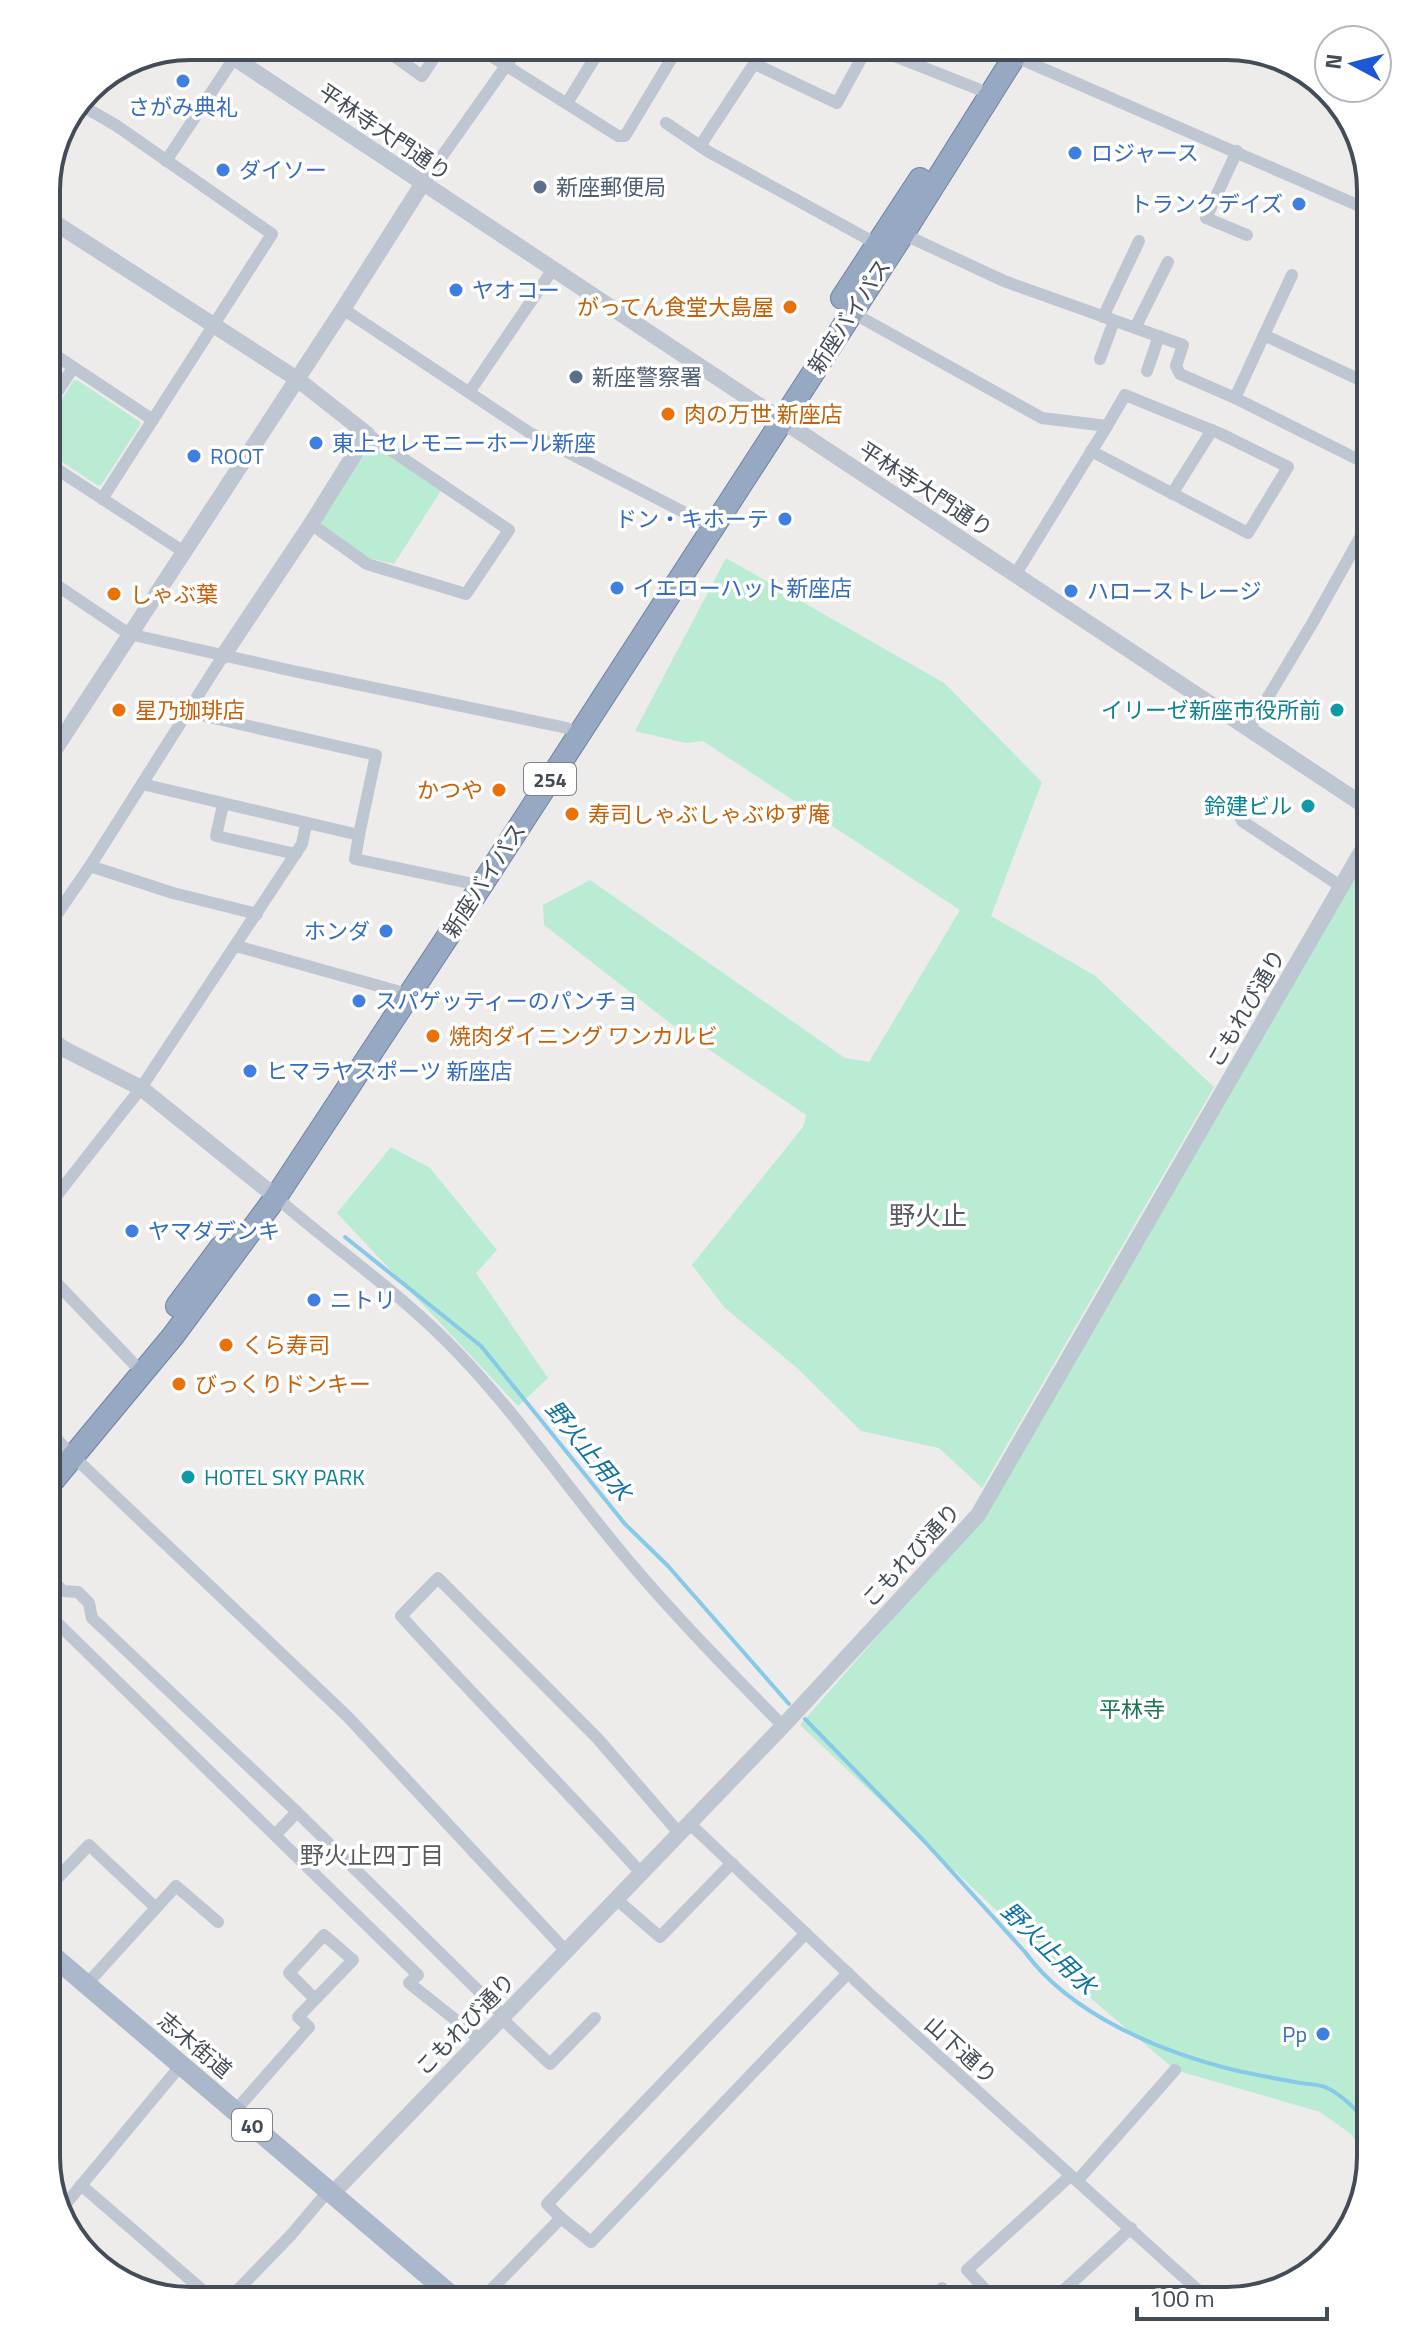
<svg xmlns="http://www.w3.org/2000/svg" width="1417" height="2347" font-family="'Titillium Web','Noto Sans JP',sans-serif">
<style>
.green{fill:#b9ecd2}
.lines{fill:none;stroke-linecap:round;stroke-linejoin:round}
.stream{stroke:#86c9e9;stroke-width:4}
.trunk-casing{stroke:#6e83a5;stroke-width:24}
.minor{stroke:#bec6d1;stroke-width:12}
.tertiary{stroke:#bec6d1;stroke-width:16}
.primary{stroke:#abb7ca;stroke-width:20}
.trunk{stroke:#97a8c2;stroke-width:22}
.shop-dot{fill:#3f7fe0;stroke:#fff;stroke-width:3}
.service-dot{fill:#5c6f8a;stroke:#fff;stroke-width:3}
.food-dot{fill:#e8710a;stroke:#fff;stroke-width:3}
.culture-dot{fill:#0f9aa8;stroke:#fff;stroke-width:3}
.labels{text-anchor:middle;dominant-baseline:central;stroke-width:7;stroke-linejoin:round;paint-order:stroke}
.shield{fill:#fff;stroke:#7c828a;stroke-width:2}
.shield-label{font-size:20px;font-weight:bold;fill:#444c58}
.shop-label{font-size:22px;fill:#366cbe;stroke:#fff;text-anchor:start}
.street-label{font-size:22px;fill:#444c58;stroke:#fff}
.service-label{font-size:22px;fill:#4e5e75;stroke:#fff;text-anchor:start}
.food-label{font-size:22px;fill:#c56008;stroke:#fff;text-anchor:start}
.culture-label{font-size:22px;fill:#0d838f;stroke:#fff;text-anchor:end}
.park-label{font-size:22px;fill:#187651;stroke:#fff}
.water-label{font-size:24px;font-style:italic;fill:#0f72a0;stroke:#fff}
.neighbourhood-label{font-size:24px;fill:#585b60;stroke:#fff}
.quarter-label{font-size:26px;fill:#585b60;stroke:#fff}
.rim{fill:none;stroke:#444c58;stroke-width:4}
</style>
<rect width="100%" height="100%" fill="#eeebeb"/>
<g class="green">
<polygon points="74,380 77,380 140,422 140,425 101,485 97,485 46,451 46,424"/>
<polygon points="376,444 442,489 394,564 368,558 322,525 321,519 370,445"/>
<polygon points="726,558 944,683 1042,782 991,916 1094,975 1214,1087 982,1488 939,1448 861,1431 797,1368 725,1308 692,1265 803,1127 806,1115 674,1026 544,925 543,905 590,880 845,1058 869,1062 960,910 703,741 686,743 635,731"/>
<polygon points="1371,850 1371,2158 1370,2163 1351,2134 1320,2112 1175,2070 1080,1989 800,1725 991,1506"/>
<polygon points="391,1147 430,1168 497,1250 476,1273 548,1378 518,1406 337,1213"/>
</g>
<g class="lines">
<g class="stream">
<polyline points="46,871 58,878"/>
<polyline points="345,1237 481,1346 625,1524 668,1566 789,1704"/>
<path d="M805,1719L925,1842L1025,1952C1071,2015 1161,2052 1234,2070C1256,2075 1278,2079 1300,2083C1308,2084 1318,2084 1325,2087C1342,2094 1358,2112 1371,2126"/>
</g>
<defs>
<g id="trunk">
<polyline points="842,298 920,179"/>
<polyline points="177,1306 221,1247"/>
<polyline points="46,1489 173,1336 276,1197 481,886 903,234 1021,46"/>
</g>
</defs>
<use href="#trunk" class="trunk-casing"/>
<g class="minor">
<polyline points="380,46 422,76 442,46"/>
<polyline points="475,46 618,136 625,136 679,46"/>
<polyline points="869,46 978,89"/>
<polyline points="1014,56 1371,211"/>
<polyline points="755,64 837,103 868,46"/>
<polyline points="567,103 602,46"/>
<polyline points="81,105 117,126 272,234 102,499"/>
<polyline points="666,123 709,152 877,244"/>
<polyline points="700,146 765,47"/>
<polyline points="1237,151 1206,218 1247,235"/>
<polyline points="166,161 234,58"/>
<polyline points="423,183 520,46"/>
<polyline points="903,234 1004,281 1183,345 1176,366 1180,374 1235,398 1371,466"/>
<polyline points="46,250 62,227"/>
<polyline points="1292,275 1264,335 1371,385"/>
<polyline points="343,309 530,433 701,521"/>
<polyline points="851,312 1042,418 1107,426 1015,575"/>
<polyline points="1103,317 1139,241"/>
<polyline points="1135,328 1168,262"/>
<polyline points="46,349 153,420"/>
<polyline points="1100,359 1114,321"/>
<polyline points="1147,371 1159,336"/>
<polyline points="470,391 553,269"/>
<polyline points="1235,398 1264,335"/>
<polyline points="46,409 73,368"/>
<polyline points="1091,451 1248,533 1288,467 1221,434 1125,395 1107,426"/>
<polyline points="46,462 184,552"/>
<polyline points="1172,494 1212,430"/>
<polyline points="311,524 367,564 466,594 509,530 367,434"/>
<polyline points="46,578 129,634 293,671 567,728"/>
<polyline points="46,599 56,585"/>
<polyline points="187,712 376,755 359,835"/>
<polyline points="1249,729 1313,622 1371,518"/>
<polyline points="142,784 359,835 355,859 469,883"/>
<polyline points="223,805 216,836 296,854"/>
<polyline points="1239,814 1242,821 1342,887"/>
<polyline points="90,866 173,893 257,914"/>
<polyline points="46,930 90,866 223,656"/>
<polyline points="236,946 397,991"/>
<path d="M276,1197C336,1250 405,1296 460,1355C519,1417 567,1487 622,1553C672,1613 728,1670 783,1726"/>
<polyline points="46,1209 141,1088 302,844 306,824"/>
<polyline points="46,1272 134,1364"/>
<polyline points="46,1428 65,1448"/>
<polyline points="74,1457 348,1717 566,1951"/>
<polyline points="46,1574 63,1591 78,1592 89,1603 92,1618 297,1812 504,2016"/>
<polyline points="46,1612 418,1975 409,1983 481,2040"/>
<polyline points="689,1823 873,1997 1210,2301"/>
<polyline points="276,1834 297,1812"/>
<path d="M641,1873C563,1786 480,1703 401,1616L438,1578L598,1739L679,1833"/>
<polyline points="46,1890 89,1845 156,1908"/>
<polyline points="616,1899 660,1937 732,1863"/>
<polyline points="86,1985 176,1886 218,1922"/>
<polyline points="501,2018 550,2064 595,2018"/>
<polyline points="235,2111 309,2027 298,2017 353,1960 324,1935 289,1973 315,1999"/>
<polyline points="1078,2180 1175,2070"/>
<polyline points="81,2185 215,2301"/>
<polyline points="59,2212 181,2065"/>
<polyline points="561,2218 591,2242 848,1973"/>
<polyline points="227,2301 291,2235 329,2190"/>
<polyline points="480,2301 561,2218 547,2204 806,1933"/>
<polyline points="929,2301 942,2288"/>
<polyline points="996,2301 967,2270 1070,2176"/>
<polyline points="1052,2301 1131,2228"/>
</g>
<g class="tertiary">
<polyline points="216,46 1371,810"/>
<polyline points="46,217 297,379 367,434 311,524 223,656"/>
<polyline points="46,763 343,309 423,183"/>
<polyline points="46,1037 66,1050 141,1088 276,1197"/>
<polyline points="333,2193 783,1726 978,1515 1371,835"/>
</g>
<polyline class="primary" points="46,1950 458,2301"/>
<use href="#trunk" class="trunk"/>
</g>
<g class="shop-dot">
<circle cx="183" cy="81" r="8"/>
<circle cx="1075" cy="153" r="8"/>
<circle cx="223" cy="170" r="8"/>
<circle cx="1299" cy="204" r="8"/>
<circle cx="456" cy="290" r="8"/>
<circle cx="316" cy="443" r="8"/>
<circle cx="194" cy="456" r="8"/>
<circle cx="785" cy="519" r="8"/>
<circle cx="617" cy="588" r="8"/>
<circle cx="1071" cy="591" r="8"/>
<circle cx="386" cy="931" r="8"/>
<circle cx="359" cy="1001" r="8"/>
<circle cx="250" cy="1071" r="8"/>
<circle cx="132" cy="1231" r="8"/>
<circle cx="314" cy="1300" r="8"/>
<circle cx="1323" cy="2034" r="8"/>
</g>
<g class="service-dot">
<circle cx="540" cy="187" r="8"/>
<circle cx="576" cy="377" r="8"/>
</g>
<g class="food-dot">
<circle cx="790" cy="307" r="8"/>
<circle cx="668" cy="414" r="8"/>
<circle cx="114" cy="594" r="8"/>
<circle cx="119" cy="710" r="8"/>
<circle cx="499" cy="790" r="8"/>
<circle cx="572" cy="814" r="8"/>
<circle cx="433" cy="1036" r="8"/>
<circle cx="226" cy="1345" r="8"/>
<circle cx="179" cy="1384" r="8"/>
</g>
<g class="culture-dot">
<circle cx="1337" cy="710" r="8"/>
<circle cx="1308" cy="806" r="8"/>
<circle cx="188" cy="1477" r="8"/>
</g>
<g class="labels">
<g class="shield">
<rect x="524" y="763" width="52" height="32" rx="6"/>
<rect x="232" y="2109" width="40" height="32" rx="6"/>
</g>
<g class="shield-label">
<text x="550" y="779">254</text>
<text x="252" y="2125">40</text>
</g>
<g class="shop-label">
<text x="183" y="107" text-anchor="middle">さがみ典礼</text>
<text x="1091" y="153">ロジャース</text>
<text x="239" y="170">ダイソー</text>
<text x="1283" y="204" text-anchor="end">トランクデイズ</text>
<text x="472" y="290">ヤオコー</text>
<text x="332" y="443">東上セレモニーホール新座</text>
<text x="210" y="456">ROOT</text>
<text x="769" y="519" text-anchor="end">ドン・キホーテ</text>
<text x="633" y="588">イエローハット新座店</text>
<text x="1087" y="591">ハローストレージ</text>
<text x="370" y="931" text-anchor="end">ホンダ</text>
<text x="375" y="1001">スパゲッティーのパンチョ</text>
<text x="266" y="1071">ヒマラヤスポーツ 新座店</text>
<text x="148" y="1231">ヤマダデンキ</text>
<text x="330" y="1300">ニトリ</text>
<text x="1307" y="2034" text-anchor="end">Pp</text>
</g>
<g class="street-label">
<text transform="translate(385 132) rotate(34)">平林寺大門通り</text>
<text transform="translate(849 316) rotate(-57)">新座バイパス</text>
<text transform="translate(926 489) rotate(33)">平林寺大門通り</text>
<text transform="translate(484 880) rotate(-57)">新座バイパス</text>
<text transform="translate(1246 1008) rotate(-60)">こもれび通り</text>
<text transform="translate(911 1555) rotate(-47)">こもれび通り</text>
<text transform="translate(465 2024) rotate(-46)">こもれび通り</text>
<text transform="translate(195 2045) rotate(40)">志木街道</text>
<text transform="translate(961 2050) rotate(42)">山下通り</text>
</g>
<g class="service-label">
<text x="556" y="187">新座郵便局</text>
<text x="592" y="377">新座警察署</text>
</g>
<g class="food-label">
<text x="774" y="307" text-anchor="end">がってん食堂大島屋</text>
<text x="684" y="414">肉の万世 新座店</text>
<text x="130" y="594">しゃぶ葉</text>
<text x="135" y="710">星乃珈琲店</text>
<text x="483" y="790" text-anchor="end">かつや</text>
<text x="588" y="814">寿司しゃぶしゃぶゆず庵</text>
<text x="449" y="1036">焼肉ダイニング ワンカルビ</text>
<text x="242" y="1345">くら寿司</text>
<text x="195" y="1384">びっくりドンキー</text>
</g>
<g class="culture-label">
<text x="1321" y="710">イリーゼ新座市役所前</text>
<text x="1292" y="806">鈴建ビル</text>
<text x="204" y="1477" text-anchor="start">HOTEL SKY PARK</text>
</g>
<g class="park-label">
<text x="1132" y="1709">平林寺</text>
</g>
<g class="water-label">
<text transform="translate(589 1450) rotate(51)">野火止用水</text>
<text transform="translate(1049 1948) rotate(44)">野火止用水</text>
</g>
<g class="neighbourhood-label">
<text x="372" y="1855">野火止四丁目</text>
</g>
<g class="quarter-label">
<text x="928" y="1215">野火止</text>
</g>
</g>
<path d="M0 0H1417V2347H0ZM190 60H1227A130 130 0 0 1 1357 190V2157A130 130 0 0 1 1227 2287H190A130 130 0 0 1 60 2157V190A130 130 0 0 1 190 60Z" fill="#fff" fill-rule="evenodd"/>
<path class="rim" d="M190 60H1227A130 130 0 0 1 1357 190V2157A130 130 0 0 1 1227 2287H190A130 130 0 0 1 60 2157V190A130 130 0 0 1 190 60Z"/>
<g transform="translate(1353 64) rotate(277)"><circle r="38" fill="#ffffff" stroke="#b4b7bc" stroke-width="2"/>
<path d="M0-6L14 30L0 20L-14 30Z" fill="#1d59d6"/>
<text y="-12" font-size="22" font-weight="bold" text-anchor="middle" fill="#444c58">N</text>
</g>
<path d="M1137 2307v12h190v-12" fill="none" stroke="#444c58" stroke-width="4"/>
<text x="1149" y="2307" font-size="24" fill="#444c58" stroke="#ffffff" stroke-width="6" paint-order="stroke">100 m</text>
</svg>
